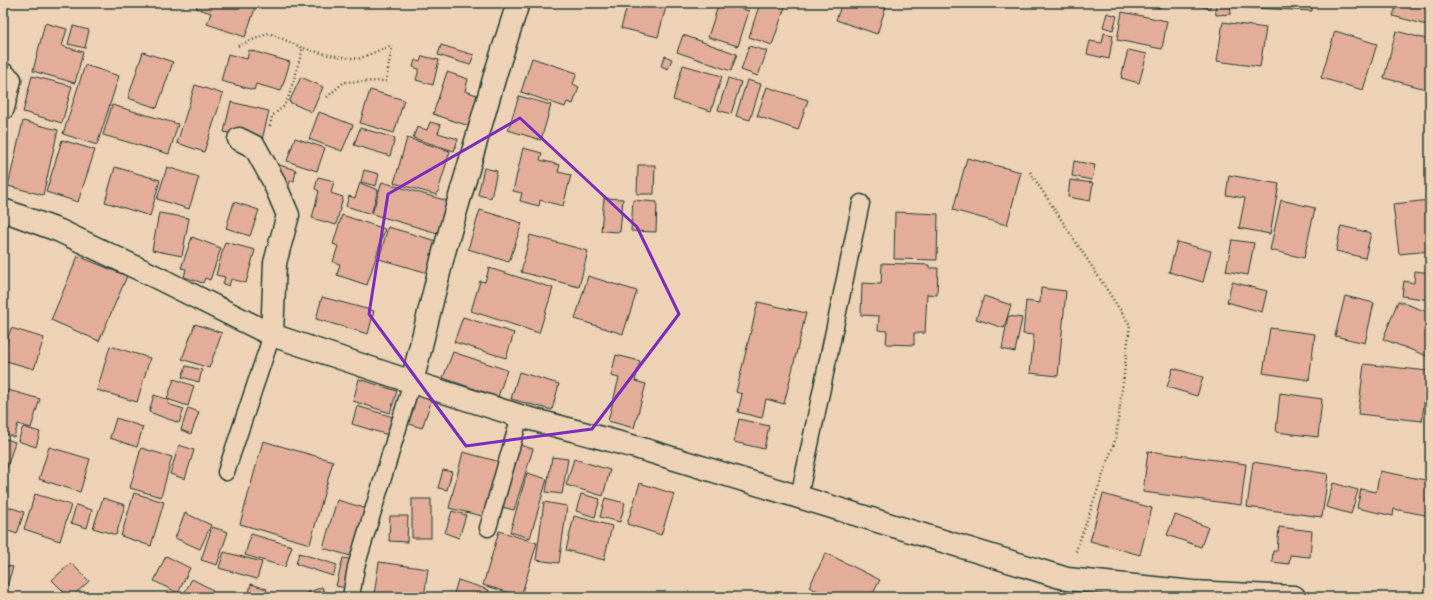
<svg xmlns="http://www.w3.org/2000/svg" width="1433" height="600" font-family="Pangolin,sans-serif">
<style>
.building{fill:#e3ad9a;stroke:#1f3d34}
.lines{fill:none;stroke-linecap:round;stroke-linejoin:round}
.service-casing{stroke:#1f3d34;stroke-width:19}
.minor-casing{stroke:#1f3d34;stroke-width:25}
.path{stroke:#1f3d34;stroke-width:2.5;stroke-dasharray:1 3;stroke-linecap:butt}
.service{stroke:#eed2b5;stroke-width:16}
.minor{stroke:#eed2b5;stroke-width:22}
.marked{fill:none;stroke:#7b2cbf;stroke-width:3;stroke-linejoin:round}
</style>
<rect width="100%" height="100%" fill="#eed2b5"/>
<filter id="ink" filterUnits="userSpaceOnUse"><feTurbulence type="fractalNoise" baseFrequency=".025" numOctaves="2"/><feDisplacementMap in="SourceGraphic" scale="8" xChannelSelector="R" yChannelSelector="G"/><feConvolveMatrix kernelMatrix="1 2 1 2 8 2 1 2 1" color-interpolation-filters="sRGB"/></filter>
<g filter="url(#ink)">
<g class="building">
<polygon points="198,3 257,3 245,37 207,24 211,13 196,8"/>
<polygon points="628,3 667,3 658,37 621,28"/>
<polygon points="719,3 723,3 749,11 738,46 708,37"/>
<polygon points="760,3 786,4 772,45 749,37"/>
<polygon points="842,3 887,3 877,34 836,20"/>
<polygon points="1140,3 1161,3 1160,8"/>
<polygon points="1182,3 1211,3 1210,8"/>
<polygon points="1215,3 1230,3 1231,14 1216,15"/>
<polygon points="1233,3 1312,3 1312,11 1233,7"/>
<polygon points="1397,3 1430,3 1430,26 1393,16"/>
<polygon points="1122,12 1167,21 1162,49 1117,40"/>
<polygon points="1107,13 1117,16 1113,30 1103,27"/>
<polygon points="1223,22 1266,28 1260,67 1217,61"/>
<polygon points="45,23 67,29 62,46 83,52 75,83 33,71"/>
<polygon points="73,26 89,30 85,48 68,44"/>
<polygon points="1335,31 1377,44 1363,90 1321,78"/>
<polygon points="1396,31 1430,40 1430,90 1384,78"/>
<polygon points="1104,33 1113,35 1109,59 1087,54 1090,41 1102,43"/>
<polygon points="683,35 737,54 731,71 677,52"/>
<polygon points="441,45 474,55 470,65 438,55"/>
<polygon points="749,46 767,51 758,76 741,70"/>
<polygon points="249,50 290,62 281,91 256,84 254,90 221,81 228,54 247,59"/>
<polygon points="1128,50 1147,54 1139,83 1121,78"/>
<polygon points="143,52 173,62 157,108 128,98"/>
<polygon points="422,56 439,60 433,85 416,80 419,69 413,67 415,60 420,62"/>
<polygon points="665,56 672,59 668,69 661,66"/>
<polygon points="532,58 577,73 573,84 579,87 573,104 567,102 565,107 521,92"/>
<polygon points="85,65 119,76 97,145 63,134"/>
<polygon points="683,65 722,76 711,111 673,100"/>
<polygon points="447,72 468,79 465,91 483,97 472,127 433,114"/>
<polygon points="32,76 72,86 62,123 23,112"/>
<polygon points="301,77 323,87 312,112 289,102"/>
<polygon points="728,78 741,82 731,114 718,110"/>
<polygon points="747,80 761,84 750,120 736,116"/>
<polygon points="195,85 223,94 204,152 177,143"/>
<polygon points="767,87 808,100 798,130 757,116"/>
<polygon points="370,90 404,100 394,133 360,123"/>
<polygon points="519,96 551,105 541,140 508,130"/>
<polygon points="231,102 269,111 262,140 224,132"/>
<polygon points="112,105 178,124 169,154 103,135"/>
<polygon points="319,112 353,125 342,151 309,139"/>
<polygon points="23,121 58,130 43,195 8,186"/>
<polygon points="430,122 441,125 438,133 458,139 454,151 413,138 417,127 427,130"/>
<polygon points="360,128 395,138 390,156 354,145"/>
<polygon points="295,138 325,148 317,171 287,161"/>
<polygon points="407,138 450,151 437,195 394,183"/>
<polygon points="62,140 95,150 78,202 46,192"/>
<polygon points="523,148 542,153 540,160 560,165 558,172 571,175 563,206 540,200 539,206 520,201 522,193 513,191"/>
<polygon points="967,158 1021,172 1007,225 953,210"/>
<polygon points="1074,161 1095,165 1092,180 1072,176"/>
<polygon points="272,163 296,170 294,181 290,181 288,189"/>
<polygon points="638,165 655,165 654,194 637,194"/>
<polygon points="115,167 160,180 150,216 105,202"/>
<polygon points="167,167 199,177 189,209 157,199"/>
<polygon points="484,168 497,171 491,198 478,195"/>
<polygon points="364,170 379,174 376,186 361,182"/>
<polygon points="1229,175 1279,184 1270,234 1239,228 1245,198 1226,195"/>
<polygon points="318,177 334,181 331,193 343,197 336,225 312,218 319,191 315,189"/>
<polygon points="1070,180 1093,183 1090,201 1068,197"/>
<polygon points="382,182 451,202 441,234 372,214"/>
<polygon points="360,183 378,190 371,214 346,206 349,196 355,198"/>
<polygon points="604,198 623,199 620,232 601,231"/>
<polygon points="633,200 657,202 656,232 631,231"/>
<polygon points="1281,200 1315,208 1304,258 1270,250"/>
<polygon points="1430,200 1430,251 1399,254 1393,204"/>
<polygon points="234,202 259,210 250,236 226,228"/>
<polygon points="480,210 522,223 509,262 468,249"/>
<polygon points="895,212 938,214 937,260 894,259"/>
<polygon points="159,213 189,218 182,256 152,250"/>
<polygon points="342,215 385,229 367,285 337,275 340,264 333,262 338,246 333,244"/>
<polygon points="1341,226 1371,233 1365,258 1336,251"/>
<polygon points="388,227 440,242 432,274 379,259"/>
<polygon points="530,235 588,251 579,287 521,272"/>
<polygon points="192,237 221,248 210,280 205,278 203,283 184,277 186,269 181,268"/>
<polygon points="1232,240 1254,243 1248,275 1226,271"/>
<polygon points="225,242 255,250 246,283 231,279 229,286 223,284 225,277 216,275"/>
<polygon points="1177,242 1211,251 1203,282 1169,272"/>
<polygon points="78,256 127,276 99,341 51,320"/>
<polygon points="882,263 929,265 929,268 938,268 937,295 927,294 925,333 914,333 914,345 886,344 887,331 878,330 879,316 861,315 862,283 881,284"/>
<polygon points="489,268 553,288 539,333 471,311 480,281 485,282"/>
<polygon points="1415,271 1430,273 1430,300 1402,296 1404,281 1414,283"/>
<polygon points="588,276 637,291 623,334 575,319"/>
<polygon points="1232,282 1267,291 1262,312 1227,302"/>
<polygon points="1041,288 1066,291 1058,376 1030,373 1034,335 1023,334 1026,301 1040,303"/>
<polygon points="984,296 1011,305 1004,328 976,319"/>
<polygon points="1345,296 1374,303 1365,343 1335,336"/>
<polygon points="322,297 374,311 368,334 316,319"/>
<polygon points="1398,301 1430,313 1430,348 1427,356 1383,339"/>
<polygon points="758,302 806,313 784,404 766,399 762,418 738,412 742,394 736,392"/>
<polygon points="1008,316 1022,318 1015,352 1002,349"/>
<polygon points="463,317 514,333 506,358 454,342"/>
<polygon points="195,324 222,333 209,368 182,359"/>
<polygon points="11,328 44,338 34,369 3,360 3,354"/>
<polygon points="1270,328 1315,334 1309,380 1263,373"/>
<polygon points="110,346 150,358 137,402 97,390"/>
<polygon points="453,352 507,370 498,397 443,378"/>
<polygon points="616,355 640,361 635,381 646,384 634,428 608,421 619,378 611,376"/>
<polygon points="1364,364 1428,371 1422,421 1358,414"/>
<polygon points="186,366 202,370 199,382 182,377"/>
<polygon points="1173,368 1203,377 1197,396 1167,387"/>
<polygon points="519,372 559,384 552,410 511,399"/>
<polygon points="174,379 194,386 188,406 167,399"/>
<polygon points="359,379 397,391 390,413 353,401"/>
<polygon points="8,390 40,399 31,428 18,424 14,437 3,433 3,407"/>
<polygon points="412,393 432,399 422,428 403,422"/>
<polygon points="1280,393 1322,399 1318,437 1276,432"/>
<polygon points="154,395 169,400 168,404 184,409 179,423 149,412"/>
<polygon points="357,406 393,417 388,435 352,424"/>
<polygon points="188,408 199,412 191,434 181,430"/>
<polygon points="116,418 143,427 137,447 110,438"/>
<polygon points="739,419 769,426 764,449 734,442"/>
<polygon points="23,427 40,432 36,447 18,441"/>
<polygon points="3,438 15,442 4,477 3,477"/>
<polygon points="263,441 333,461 310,544 240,524"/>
<polygon points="517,444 533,449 514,510 498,506"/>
<polygon points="179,445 194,450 185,479 170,474"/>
<polygon points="49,447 90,459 80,492 39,479"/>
<polygon points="141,448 172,457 161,497 130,488"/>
<polygon points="1148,451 1246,464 1241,505 1143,492"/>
<polygon points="463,452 500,462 486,517 449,508"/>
<polygon points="552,457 568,459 562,494 546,492"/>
<polygon points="574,459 610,470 603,496 566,485"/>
<polygon points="1253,462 1328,474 1322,517 1247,507"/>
<polygon points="443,470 452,472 447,490 438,488"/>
<polygon points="1380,471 1430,481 1430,516 1394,509 1393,516 1357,508 1361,489 1376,492"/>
<polygon points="527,473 547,479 530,538 510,532"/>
<polygon points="640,483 674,494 661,535 627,524"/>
<polygon points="1333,483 1358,490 1351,514 1326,507"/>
<polygon points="134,493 164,502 151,546 121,536"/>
<polygon points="35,494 71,505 60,541 24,529"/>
<polygon points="581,494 600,499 595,517 576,511"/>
<polygon points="1103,494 1152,508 1140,555 1090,541"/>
<polygon points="103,498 125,505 116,535 93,528"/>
<polygon points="605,498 625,503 620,522 600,517"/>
<rect x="412" y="499" width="19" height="39"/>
<polygon points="337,500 368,509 354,557 323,548"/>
<polygon points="544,502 567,506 559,563 536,560"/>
<polygon points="3,505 24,512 17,534 3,529"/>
<polygon points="76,505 92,510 87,528 71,523"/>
<polygon points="452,511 466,515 459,538 445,533"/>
<polygon points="185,513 211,525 200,549 175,538"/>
<polygon points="1175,515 1208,527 1201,547 1167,535"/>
<polygon points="390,516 408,516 407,542 389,541"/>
<polygon points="574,516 612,526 604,560 566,550"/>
<polygon points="212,527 228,532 217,565 201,560"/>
<polygon points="1279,527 1312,531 1310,557 1290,555 1289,564 1272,562 1273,551 1277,551"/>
<polygon points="499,531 537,543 521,596 483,585"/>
<polygon points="251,534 292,546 285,567 245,555"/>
<polygon points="224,552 262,562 257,579 219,568"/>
<polygon points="299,553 337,565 333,576 296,564"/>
<polygon points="826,553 880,580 871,597 830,597 809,587"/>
<polygon points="166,556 190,568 178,593 154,581"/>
<polygon points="343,558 354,560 346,588 336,586"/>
<polygon points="379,562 428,569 424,597 390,597 374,595"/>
<polygon points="71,563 89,581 72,597 69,597 52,580"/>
<polygon points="3,565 13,567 6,589 3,588"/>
<polygon points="192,579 213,590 209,597 182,597"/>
<polygon points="458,580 489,590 487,597 453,597"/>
<polygon points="251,584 267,589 265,597 248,597"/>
<polygon points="322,587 326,597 297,597"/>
</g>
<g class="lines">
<defs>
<g id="service">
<polyline points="226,472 272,335"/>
<polyline points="799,497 861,203"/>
<polyline points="488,528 520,416"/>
<polyline points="351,597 356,567 412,382"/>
</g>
<g id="minor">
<polyline points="3,74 10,80 3,108"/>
<polyline points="239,139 255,147 273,180 288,215 275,263 272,335"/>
<polyline points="3,210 60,231 158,278 272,335 412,382 520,416 639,448 1067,579 1193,592 1294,597"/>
<polyline points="412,382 444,252 496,72 518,3"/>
</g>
</defs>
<use href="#service" class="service-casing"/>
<use href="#minor" class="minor-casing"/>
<g class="path">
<polyline points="238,46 269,33 303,48 329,55 358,59 392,45"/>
<polyline points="327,97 344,82 386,81 392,46"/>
<polyline points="270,126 272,116 283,107 288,99 303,48"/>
<polyline points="1030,172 1130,325 1116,438 1075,554"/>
</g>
<use href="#service" class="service"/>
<use href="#minor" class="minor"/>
</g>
</g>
<path class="marked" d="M520,118L637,227L679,314L592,429L466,446L369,314L388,194Z"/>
<rect width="1433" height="600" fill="none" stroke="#eed2b5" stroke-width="16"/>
<rect x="8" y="8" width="1417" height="584" fill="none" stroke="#1f3d34" stroke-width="1.5" filter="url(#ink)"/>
</svg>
